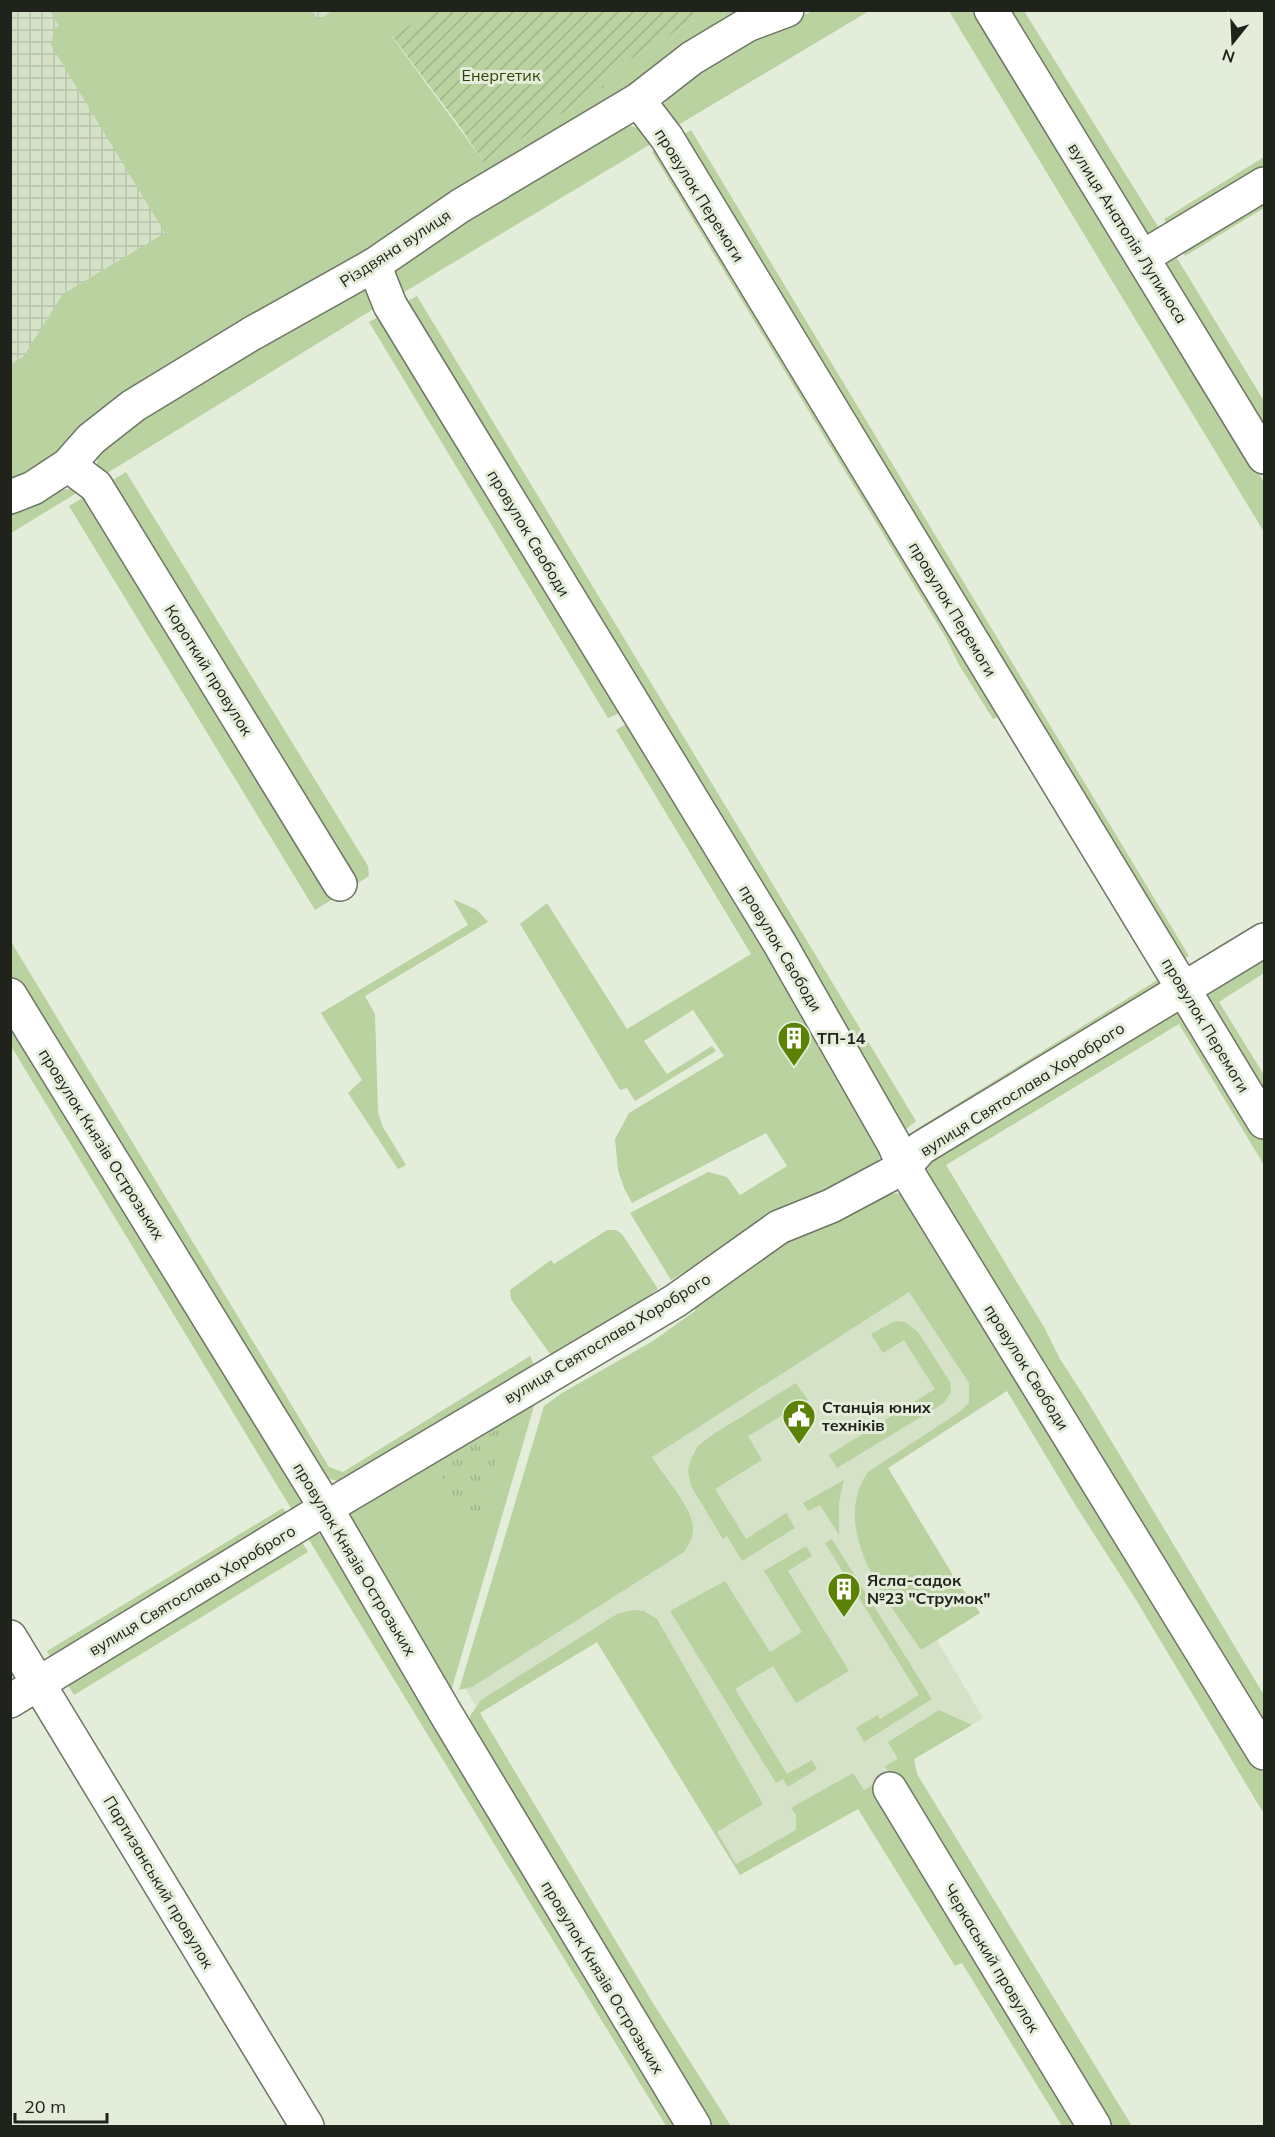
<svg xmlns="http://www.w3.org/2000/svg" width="1275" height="2137" font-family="Mulish,sans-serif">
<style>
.built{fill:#d6e2c8}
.industrial{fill:url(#industrial-grid)}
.grass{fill:#bad1a0}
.park{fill:url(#park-tufts)}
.garden{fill:url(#garden-furrows)}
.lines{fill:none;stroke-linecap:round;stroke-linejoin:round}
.minor-casing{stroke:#6e7666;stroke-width:36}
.minor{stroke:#fff;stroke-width:33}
.labels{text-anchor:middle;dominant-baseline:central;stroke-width:6;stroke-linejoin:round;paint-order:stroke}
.park-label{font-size:16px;fill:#2d4205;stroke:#e4edda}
.street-label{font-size:16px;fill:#20231c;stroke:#e4edda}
.poi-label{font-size:16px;font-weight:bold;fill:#20231c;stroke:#e4edda;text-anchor:start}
</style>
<defs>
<pattern id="industrial-grid" width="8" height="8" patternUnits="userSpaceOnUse" patternTransform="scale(1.5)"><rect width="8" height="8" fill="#d6e2c8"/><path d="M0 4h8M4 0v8" fill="none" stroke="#b7c2ab"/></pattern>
<pattern id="park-tufts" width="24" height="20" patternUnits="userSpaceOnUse" patternTransform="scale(1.5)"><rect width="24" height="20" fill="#bad1a0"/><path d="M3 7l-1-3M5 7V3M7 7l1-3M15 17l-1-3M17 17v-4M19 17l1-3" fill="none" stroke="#a0b389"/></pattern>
<pattern id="garden-furrows" width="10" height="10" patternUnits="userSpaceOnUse" patternTransform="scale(1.5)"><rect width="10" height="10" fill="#bad1a0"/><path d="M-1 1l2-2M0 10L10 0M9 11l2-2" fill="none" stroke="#a0b389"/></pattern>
</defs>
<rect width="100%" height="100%" fill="#e4edda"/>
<polygon class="built" points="893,1201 1007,1390 888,1468 954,1577 980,1613 937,1640 983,1718 914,1759 916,1774 740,1875 597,1642 480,1712 462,1683 577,1396"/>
<polygon class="industrial" points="11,11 434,11 392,37 11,400"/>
<g class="grass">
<polygon points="312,10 318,20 334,11 434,11 392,37 484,162 604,87 604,75 709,11 753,11 45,469 11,486 11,364 23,357 63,294 165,233 51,45 54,29 59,26 50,11"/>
<polygon points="813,11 869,11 668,131 662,108 669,94 747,39"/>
<polygon points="949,11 975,11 1264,482 1264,532"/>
<polygon points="1004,11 1024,11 1162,233 1151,236 1144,234"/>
<path d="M623,124C637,127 646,130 656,141L396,297C391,272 395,270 411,251Z"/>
<polygon points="691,130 1189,956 1178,962 674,140"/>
<polygon points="661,145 999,716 993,719 959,665 946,638 652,152"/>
<polygon points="1264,157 1264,172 1171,229 1164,219"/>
<polygon points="1264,193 1264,208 1185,256 1179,245"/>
<polygon points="1172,250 1264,401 1264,432 1161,265"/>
<polygon points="360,285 371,287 380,305 104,475 97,468 97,461 102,444"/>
<polygon points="417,296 916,1121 899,1135 402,304"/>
<polygon points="384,314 620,713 608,718 369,322"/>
<polygon points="126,472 368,866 369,876 352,887 108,483"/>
<polygon points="71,489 80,491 11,533 11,509 59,490"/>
<polygon points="84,497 336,897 315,910 69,506"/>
<polygon points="626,724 633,725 871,1116 880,1151 879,1163 779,1216 671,1280 630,1213 708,1172 727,1177 740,1195 787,1166 766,1133 632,1203 624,1188 618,1170 615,1139 629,1113 724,1056 693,1010 644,1041 667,1074 712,1046 716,1051 635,1101 627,1088 620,1090 520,924 547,903 627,1029 751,954 616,730"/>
<polygon points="453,899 477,910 488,922 365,996 375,1014 378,1113 383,1127 406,1165 398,1169 348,1093 362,1080 321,1013 468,925"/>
<polygon points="10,940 329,1467 343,1472 530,1356 534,1365 529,1377 341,1482 316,1475 11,977"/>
<polygon points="1264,952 1264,973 1219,1002 1264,1075 1264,1108 1206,997 1210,987"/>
<polygon points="1167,974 1169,982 907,1138 920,1127"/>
<polygon points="1169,1005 1188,1016 1264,1142 1264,1165 1179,1024 946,1165 1044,1327 1060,1359 1089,1404 1264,1695 1264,1731 923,1173 928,1156"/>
<polygon points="11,1016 305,1501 295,1515 11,1046"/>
<path d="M887,1193L902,1194L919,1204L1264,1774V1814L1135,1598L1076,1506L1007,1391L888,1468L954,1577L980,1613L921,1650C889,1602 828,1531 868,1472L961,1411L969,1402V1383L909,1292L652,1457C663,1476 694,1508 693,1530C693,1538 688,1546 684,1552L472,1687L459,1690L544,1406L562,1393L653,1341L695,1311L697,1297L791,1230Z"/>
<polygon points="607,1230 616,1230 622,1234 658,1289 569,1352 558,1356 550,1354 511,1299 510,1290 551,1260 554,1264"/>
<polygon points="895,1321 905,1322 918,1332 950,1382 951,1392 944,1403 837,1468 829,1455 935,1389 904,1340 883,1353 871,1334"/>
<polygon points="796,1383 808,1400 748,1436 762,1460 715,1489 746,1539 786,1513 795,1528 742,1561 727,1536 723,1539 691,1486 688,1471 691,1459 698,1446 712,1435"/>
<polygon points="536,1399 452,1688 446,1686 347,1513"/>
<polygon points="844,1480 839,1502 839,1535 820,1505 808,1511 803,1503"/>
<polygon points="283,1508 289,1518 52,1661 47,1651"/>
<polygon points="322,1534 334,1543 685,2126 666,2126 306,1535"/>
<polygon points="299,1537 308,1552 74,1695 64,1679"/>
<polygon points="832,1539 932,1699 864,1742 856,1728 878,1715 880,1719 919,1695 825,1543"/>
<polygon points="806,1546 812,1556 788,1571 849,1671 796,1703 773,1666 735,1689 787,1774 812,1760 817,1769 788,1787 783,1779 776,1783 670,1611 725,1581 770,1652 802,1632 764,1571"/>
<polygon points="633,1610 644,1611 657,1619 763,1804 717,1832 736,1864 796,1830 796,1815 791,1808 853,1773 864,1790 874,1784 883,1794 1076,2126 1062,2126 962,1963 955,1966 858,1809 740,1875 597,1642 480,1713 651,2000 731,2126 707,2126 469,1726 470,1716 481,1700 617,1614"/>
<polygon points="939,1710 972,1725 914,1759 917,1774 1132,2126 1105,2126 885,1766 898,1759 888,1742"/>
</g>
<polygon class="park" points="505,1424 481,1525 474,1530 436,1467"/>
<polygon class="garden" points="434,11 434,10 709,11 604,75 604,87 484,162 458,124 392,36"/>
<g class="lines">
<defs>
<g id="minor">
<polyline points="991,10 1264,457"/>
<polyline points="638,100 667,138 1264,1122"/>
<polyline points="1143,257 1264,184"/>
<polyline points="374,265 390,305 780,944 894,1144 904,1167 1264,1753"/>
<polyline points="68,465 96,486 340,884"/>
<polyline points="10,497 33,488 68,465 91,439 133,406 251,334 374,265 460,206 638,100 692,58 747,25 787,10"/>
<polyline points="10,995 326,1508 446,1714 694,2126"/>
<polyline points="10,1637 307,2126"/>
<polyline points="10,1701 326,1508 675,1301 779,1227 831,1206 904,1167 921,1148 1264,940"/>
<polyline points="890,1789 1094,2126"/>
</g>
</defs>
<use href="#minor" class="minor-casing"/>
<use href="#minor" class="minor"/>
</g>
<defs>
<symbol id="building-pin" viewBox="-11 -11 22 30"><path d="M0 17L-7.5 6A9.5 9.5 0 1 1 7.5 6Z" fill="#5b8205" stroke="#e4edda"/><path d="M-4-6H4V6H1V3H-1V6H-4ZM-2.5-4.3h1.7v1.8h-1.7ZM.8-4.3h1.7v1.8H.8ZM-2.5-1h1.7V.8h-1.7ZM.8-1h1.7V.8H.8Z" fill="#fff"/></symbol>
<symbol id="civic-pin" viewBox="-11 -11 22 30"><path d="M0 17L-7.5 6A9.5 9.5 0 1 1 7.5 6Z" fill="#5b8205" stroke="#e4edda"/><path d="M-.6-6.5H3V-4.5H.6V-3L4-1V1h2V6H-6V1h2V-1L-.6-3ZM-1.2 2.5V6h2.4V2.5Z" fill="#fff"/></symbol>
</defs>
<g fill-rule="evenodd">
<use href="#building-pin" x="775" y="1019" width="38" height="52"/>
<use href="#civic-pin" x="780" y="1397" width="38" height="52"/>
<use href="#building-pin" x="825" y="1570" width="38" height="52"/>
</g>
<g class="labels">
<g class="park-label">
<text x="501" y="75">Енергетик</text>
</g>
<g class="street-label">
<text transform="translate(700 195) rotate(58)">провулок Перемоги</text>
<text transform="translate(1128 233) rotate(58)">вулиця Анатолія Лупиноса</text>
<text transform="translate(395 248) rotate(-33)">Різдвяна вулиця</text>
<text transform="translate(529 533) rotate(59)">провулок Свободи</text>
<text transform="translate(953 609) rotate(59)">провулок Перемоги</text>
<text transform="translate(209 670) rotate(58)">Короткий провулок</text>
<text transform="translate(781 948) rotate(59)">провулок Свободи</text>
<text transform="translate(1206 1025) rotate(59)">провулок Перемоги</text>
<text transform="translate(1022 1089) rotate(-32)">вулиця Святослава Хороброго</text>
<text transform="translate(102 1144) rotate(58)">провулок Князів Острозьких</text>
<text transform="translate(607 1338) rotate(-31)">вулиця Святослава Хороброго</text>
<text transform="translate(1027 1367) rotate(58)">провулок Свободи</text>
<text transform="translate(355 1559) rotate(59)">провулок Князів Острозьких</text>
<text transform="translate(192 1590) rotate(-31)">вулиця Святослава Хороброго</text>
<text transform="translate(159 1882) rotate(59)">Партизанський провулок</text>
<text transform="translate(992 1958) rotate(59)">Черкаський провулок</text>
<text transform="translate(603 1977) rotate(59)">провулок Князів Острозьких</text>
</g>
<g class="poi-label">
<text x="817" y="1038">ТП-14</text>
<text x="822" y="1407">Станція юних<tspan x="822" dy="18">техніків</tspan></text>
<text x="867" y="1580">Ясла-садок<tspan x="867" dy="18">№23 "Струмок"</tspan></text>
</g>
</g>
<rect width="1275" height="2137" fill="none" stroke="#20231c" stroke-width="24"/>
<g transform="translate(1233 42) rotate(198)" stroke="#e4edda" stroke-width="4.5" paint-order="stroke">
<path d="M0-4.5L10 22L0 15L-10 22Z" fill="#20231c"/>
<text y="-9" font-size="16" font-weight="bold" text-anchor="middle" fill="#20231c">N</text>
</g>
<path d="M15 2113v9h92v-9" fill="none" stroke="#20231c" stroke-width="3"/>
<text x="24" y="2113" font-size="18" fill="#20231c" stroke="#e4edda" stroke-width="4.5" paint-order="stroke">20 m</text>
</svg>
